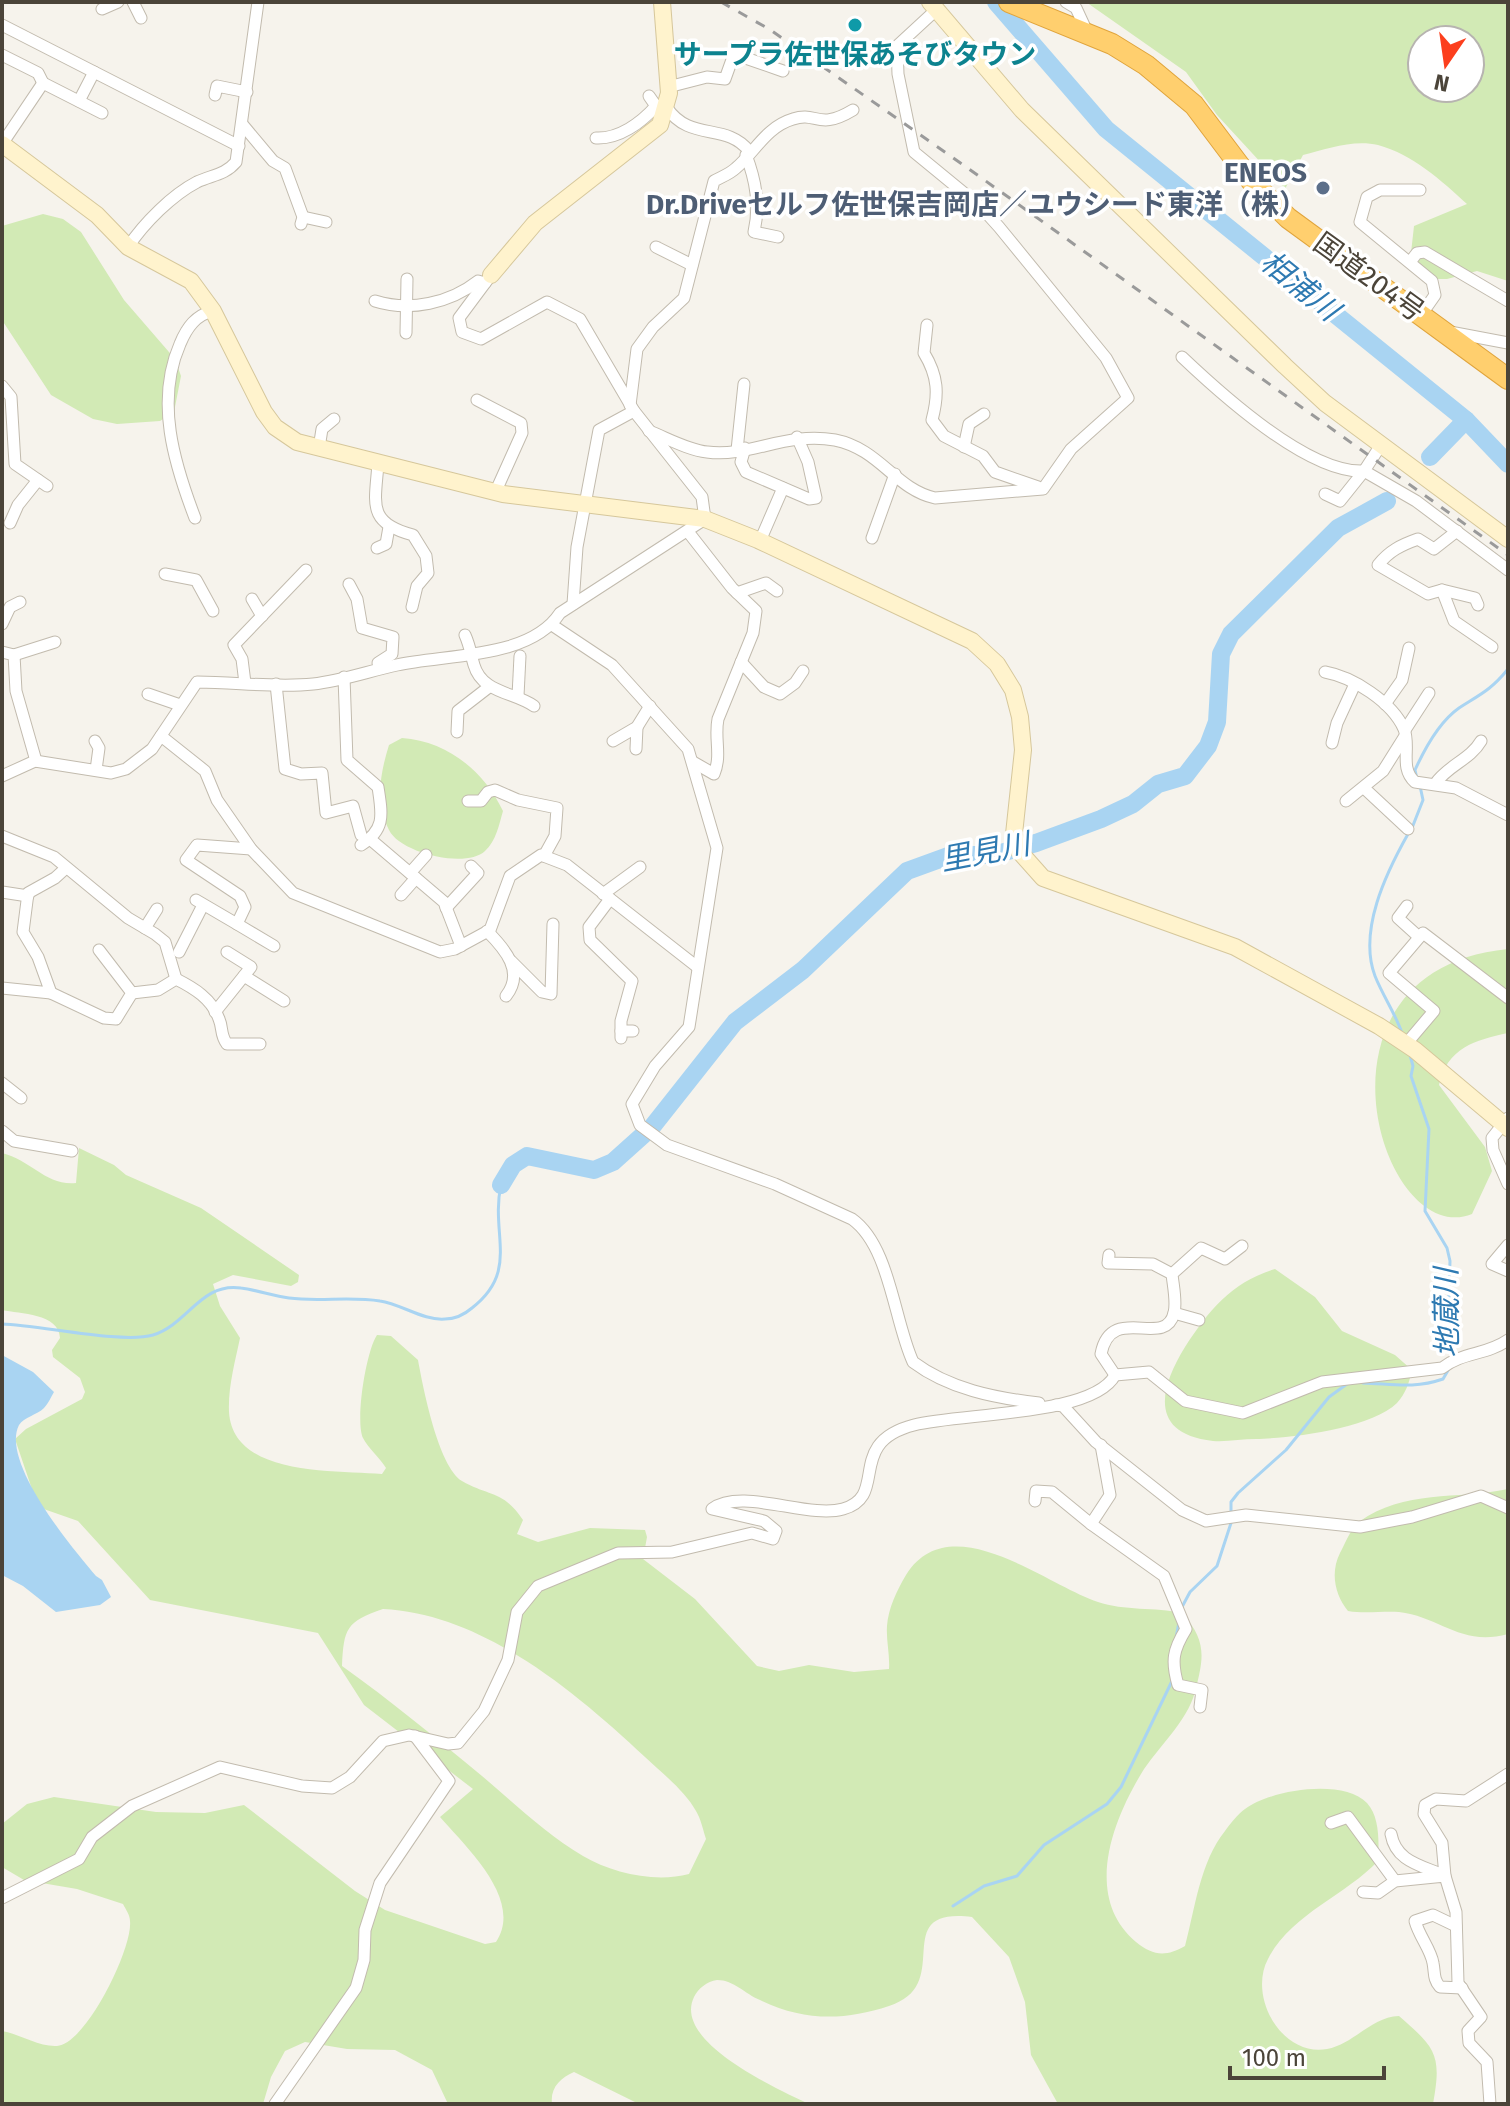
<svg xmlns="http://www.w3.org/2000/svg" width="1510" height="2106" font-family="'Fira Sans','Noto Sans JP',sans-serif">
<style>
.green{fill:#d2eab5;fill-rule:evenodd}
.water{fill:#a9d4f2}
.lines{fill:none;stroke-linecap:round;stroke-linejoin:round}
.stream{stroke:#a9d4f2;stroke-width:3}
.river{stroke:#a9d4f2;stroke-width:18}
.street-casing{stroke:#c2bbae;stroke-width:13}
.secondary-casing{stroke:#d6c79b;stroke-width:18}
.highway-casing{stroke:#e0a43c;stroke-width:22}
.street{stroke:#fff;stroke-width:11}
.secondary{stroke:#fff3cd;stroke-width:16}
.highway{stroke:#ffcf6e;stroke-width:20}
.rail{stroke:#9a9a9a;stroke-width:3;stroke-dasharray:10 10;stroke-linecap:butt}
.culture-dot{fill:#0f9aa8;stroke:#fff;stroke-width:3}
.service-dot{fill:#5c6f8a;stroke:#fff;stroke-width:3}
.labels{text-anchor:middle;dominant-baseline:central;stroke-width:7;stroke-linejoin:round;paint-order:stroke}
.culture-label{font-size:28px;font-weight:bold;fill:#0d838f;stroke:#fff}
.service-label{font-size:28px;font-weight:bold;fill:#4e5e75;stroke:#fff;text-anchor:end}
.street-label{font-size:28px;fill:#4b4439;stroke:#fff}
.water-label{font-size:30px;font-style:italic;fill:#2e7ab2;stroke:#fff}
</style>
<rect width="100%" height="100%" fill="#f6f3ec"/>
<g class="green">
<path d="M1086,2H1508V281L1477,271L1447,279H1425L1410,262L1414,226L1467,204C1442,181 1412,154 1378,145C1354,139 1326,149 1303,155L1285,189L1217,115L1186,72ZM1422,40H1470V88H1422Z"/>
<polygon points="43,214 63,219 81,232 124,300 175,359 181,376 174,412 160,421 117,424 93,419 51,395 2,320 2,226"/>
<path d="M402,738C447,741 484,771 503,811C499,825 496,841 485,851C466,869 400,853 389,830C375,802 380,774 389,745Z"/>
<path d="M1508,949V1033C1475,1040 1447,1048 1439,1085L1485,1147L1492,1171L1472,1214C1381,1251 1295,970 1508,949Z"/>
<path d="M79,1148L114,1165L126,1175L201,1208L299,1275L298,1282L291,1286L233,1275L213,1284L220,1306L240,1338C235,1362 228,1387 229,1412C233,1477 335,1470 382,1474L386,1468C380,1458 368,1448 363,1438C355,1421 366,1351 377,1335L391,1336L418,1360C423,1387 438,1466 462,1481C490,1497 503,1490 523,1520L517,1534L538,1542L590,1528L645,1530L647,1537L643,1559L695,1599L757,1666L779,1671L809,1665L854,1672L889,1669C890,1655 886,1640 887,1626C888,1609 897,1590 906,1575C950,1505 1045,1584 1098,1602C1124,1611 1155,1607 1182,1613C1207,1641 1204,1657 1195,1692C1187,1722 1157,1748 1141,1774C1111,1824 1084,1898 1136,1942C1153,1956 1166,1957 1185,1946C1195,1909 1200,1862 1225,1831C1230,1824 1238,1814 1245,1809C1270,1790 1343,1778 1367,1803C1380,1817 1379,1843 1378,1861C1346,1895 1290,1915 1268,1959C1248,1996 1281,2057 1327,2049C1354,2044 1371,2017 1399,2016C1436,2048 1442,2055 1433,2104H1058L1031,2055L1025,2002L1009,1957L972,1917C886,1907 957,1985 889,2006C844,2021 803,2021 760,2000C745,1994 734,1980 717,1980C707,1981 698,1989 694,1997C672,2042 778,2089 809,2104H639L574,2072C560,2078 550,2088 552,2104H448L432,2070L395,2050L347,2049L305,2042L285,2051L271,2077L263,2104H2V2031C20,2034 39,2047 57,2046C86,2044 133,1948 130,1921C130,1915 126,1910 123,1904L77,1889L24,1880L2,1867V1824L27,1804L54,1797L156,1812L205,1813L244,1805L355,1891L385,1910L485,1944L496,1942C524,1900 466,1847 440,1817L473,1789L364,1705L318,1633L150,1600L78,1521L38,1507L15,1439L26,1429L82,1399L85,1392L80,1378L53,1357L52,1350L60,1338C59,1313 20,1314 2,1310V1153C31,1160 46,1186 76,1183ZM383,1609C483,1614 574,1691 645,1757C662,1773 685,1791 696,1811C701,1819 703,1830 706,1839L689,1874C655,1883 612,1873 583,1856C546,1834 514,1803 482,1776C436,1738 391,1701 342,1666C344,1628 346,1622 383,1609Z"/>
<path d="M1275,1269L1315,1297L1342,1331L1395,1355L1412,1370C1409,1383 1406,1393 1397,1403C1370,1429 1292,1438 1256,1439C1242,1439 1227,1442 1213,1441C1149,1434 1159,1389 1185,1347C1209,1310 1232,1282 1275,1269Z"/>
<path d="M1508,1489V1634C1461,1647 1441,1617 1399,1612C1381,1611 1365,1614 1348,1611C1335,1595 1330,1573 1340,1553C1345,1544 1351,1528 1359,1522C1404,1489 1457,1500 1508,1489Z"/>
</g>
<path class="water" d="M2,1355L33,1372L54,1392C51,1397 48,1404 44,1408C37,1415 24,1417 19,1425C0,1462 73,1549 96,1576L102,1580L111,1597L100,1605L56,1612L23,1586L2,1575Z"/>
<g class="lines">
<g class="stream">
<path d="M1417,779L1415,770C1425,748 1439,722 1459,708C1481,694 1491,690 1508,669"/>
<polyline points="1412,828 1423,800 1420,786"/>
<path d="M1402,1033C1395,1013 1383,996 1375,976C1358,931 1386,873 1408,834"/>
<polyline points="1410,1055 1413,1066 1411,1076 1429,1129 1425,1211 1447,1248 1450,1261 1448,1324 1452,1360"/>
<path d="M2,1324C40,1325 122,1344 153,1335C188,1324 201,1282 241,1288C257,1290 273,1296 289,1298C319,1302 350,1296 380,1301C401,1304 424,1321 445,1319C455,1319 465,1314 472,1308C520,1271 490,1234 501,1185"/>
<path d="M1363,1383C1393,1384 1414,1389 1443,1379L1450,1367"/>
<polyline points="1231,1515 1231,1502 1238,1493 1286,1450 1329,1397 1347,1384"/>
<polyline points="1182,1607 1190,1592 1217,1566 1231,1523"/>
<polyline points="1176,1638 1179,1622"/>
<polyline points="953,1906 984,1886 1017,1876 1044,1845 1107,1804 1121,1787 1172,1681"/>
</g>
<g class="river">
<polyline points="996,2 1106,129 1466,420 1508,464"/>
<polyline points="1430,457 1466,420"/>
<polyline points="501,1185 513,1165 527,1156 594,1170 613,1162 652,1127 735,1022 803,970 907,871 951,855 994,855 1036,843 1101,819 1133,804 1158,784 1185,776 1208,746 1217,722 1221,654 1231,634 1338,528 1387,501"/>
</g>
<defs>
<g id="street">
<polyline points="133,2 141,18"/>
<polyline points="1066,2 1076,8 1088,34"/>
<polyline points="102,9 118,2"/>
<polyline points="2,25 239,146"/>
<polyline points="2,55 38,73 43,83"/>
<polyline points="668,87 707,77 725,79 734,54 783,71"/>
<polyline points="215,95 217,86 247,92"/>
<polyline points="649,96 656,106"/>
<polyline points="79,101 94,72"/>
<polyline points="242,124 273,161 285,168 303,217 301,224"/>
<path d="M596,138C619,139 641,123 656,106L667,108C690,142 726,122 749,151"/>
<polyline points="2,144 43,83 102,113"/>
<path d="M746,155C756,181 760,205 754,232L778,237"/>
<polyline points="1420,190 1380,190 1367,197 1360,222 1432,281 1435,295 1421,315"/>
<polyline points="303,217 326,222"/>
<path d="M128,247C144,223 172,195 197,182C212,175 225,175 236,162L258,2"/>
<polyline points="656,247 692,265"/>
<polyline points="1410,262 1417,253 1425,252 1508,301"/>
<path d="M375,301C410,312 450,303 478,281L485,283"/>
<path d="M927,325L924,353C938,376 939,394 932,420L944,436L983,456L995,472L1038,487"/>
<polyline points="1450,332 1508,343"/>
<polyline points="406,333 407,279"/>
<path d="M1182,357C1221,394 1309,474 1364,471"/>
<polyline points="2,386 11,397 15,464 47,486"/>
<polyline points="477,400 521,423 522,433 495,493"/>
<path d="M630,405L637,349L653,327L684,298L714,181C721,177 730,174 736,168C755,152 766,127 793,119C817,111 818,131 853,110"/>
<path d="M649,431C667,438 688,450 707,452C749,458 786,431 835,440C880,449 895,489 935,498L1043,489L1071,449L1128,398L1106,358L999,227L981,207L914,152L898,74L897,46L936,10"/>
<polyline points="1381,445 1364,471 1416,501 1508,570"/>
<polyline points="964,447 969,424 984,414"/>
<polyline points="319,448 322,429 334,419"/>
<polyline points="745,448 741,462 746,472 809,499 816,498 808,462 797,437"/>
<polyline points="737,450 744,384"/>
<path d="M378,464C375,504 367,523 413,535L426,556L428,573L417,586L412,607"/>
<polyline points="1325,494 1340,501 1364,471"/>
<path d="M195,518C174,463 155,401 180,344C187,327 196,315 213,311"/>
<polyline points="10,523 18,505 38,480"/>
<path d="M1457,531L1434,549L1418,539C1401,545 1389,551 1378,565L1428,594L1442,590L1454,621L1492,647"/>
<path d="M689,533L732,588L756,611L753,633L718,719C714,738 722,755 714,774L693,762"/>
<polyline points="872,538 895,474"/>
<polyline points="760,541 783,488"/>
<polyline points="377,548 386,544 389,527"/>
<polyline points="165,574 196,580 213,611"/>
<polyline points="349,584 357,599 362,628 393,637 392,654 378,663"/>
<polyline points="1442,590 1475,598 1478,605"/>
<polyline points="737,593 766,583 777,591"/>
<polyline points="252,599 262,616"/>
<polyline points="573,604 577,547 599,430 634,411"/>
<polyline points="2,624 10,607 20,602"/>
<path d="M552,625L612,665L688,749L717,848L689,1027L655,1066L632,1104L640,1125L667,1145L775,1184L852,1219C890,1246 894,1321 913,1362C949,1389 995,1398 1039,1403"/>
<path d="M465,635C470,646 471,655 474,665C482,693 514,692 534,706"/>
<polyline points="2,652 14,655 16,691 36,761"/>
<polyline points="14,655 55,642"/>
<polyline points="741,662 764,687 780,694 795,683 803,671"/>
<path d="M1325,672C1353,677 1392,702 1404,729C1411,747 1399,768 1415,782L1456,788L1508,815"/>
<path d="M344,677L347,760L378,787C382,814 386,829 361,845"/>
<polyline points="245,683 242,659 234,645 306,570"/>
<polyline points="276,684 285,769 301,774 322,773 326,813 353,806 361,835"/>
<polyline points="148,694 180,705"/>
<polyline points="518,696 520,656"/>
<polyline points="1385,704 1402,680 1409,648"/>
<polyline points="1405,730 1429,693"/>
<polyline points="457,732 458,711 489,687"/>
<polyline points="161,736 205,771 217,800 251,849 293,893 440,952 455,949 490,930 510,876 541,855 567,865 696,966"/>
<polyline points="95,741 99,748 96,770"/>
<polyline points="613,741 637,727 650,706"/>
<polyline points="1332,743 1337,723 1355,684"/>
<polyline points="636,749 637,727"/>
<path d="M2,776L35,761L111,773L126,769L152,749L197,682C236,682 275,688 313,684C341,681 369,671 397,665C446,654 530,659 560,613L705,519L702,497L634,411L580,319L547,302L481,339L462,332L459,318L491,275"/>
<path d="M1435,784C1448,765 1470,760 1481,741"/>
<polyline points="1364,788 1408,829"/>
<polyline points="468,801 481,801 488,792 495,790 518,800 557,808 555,836 544,856"/>
<polyline points="1346,801 1383,771 1405,736"/>
<polyline points="2,836 54,857 128,918 155,934 165,942 176,979"/>
<polyline points="370,839 444,902 461,946"/>
<polyline points="410,873 426,855"/>
<polyline points="2,892 28,896"/>
<polyline points="603,894 640,867"/>
<polyline points="401,895 416,878"/>
<polyline points="610,899 589,927 590,940 632,981 621,1021 621,1038"/>
<polyline points="196,900 237,924 245,907 240,896 186,860 197,845 251,849"/>
<polyline points="1407,906 1398,918 1419,937"/>
<polyline points="446,908 478,873 471,866"/>
<polyline points="237,924 274,946"/>
<polyline points="145,928 157,909"/>
<path d="M487,931C505,949 525,972 506,996"/>
<polyline points="179,952 203,905"/>
<polyline points="511,961 542,992 551,994 553,924"/>
<polyline points="244,976 284,1001"/>
<polyline points="2,988 51,993 38,957 23,932 28,893 55,878 66,868"/>
<polyline points="51,993 104,1018 116,1019 132,993 99,950"/>
<path d="M132,993L158,990L176,979C194,988 212,999 219,1019C223,1028 220,1035 227,1044H260"/>
<polyline points="215,1012 251,967 227,952"/>
<polyline points="621,1031 633,1031"/>
<polyline points="1406,1044 1434,1011 1389,973 1423,933 1508,998"/>
<polyline points="2,1083 21,1098"/>
<polyline points="1508,1118 1492,1138 1493,1150 1508,1184"/>
<polyline points="2,1131 14,1141 72,1151"/>
<polyline points="1508,1245 1492,1264 1508,1271"/>
<polyline points="1109,1255 1108,1263 1153,1264 1172,1274"/>
<polyline points="1174,1313 1199,1320"/>
<path d="M1115,1375L1149,1372L1185,1401L1243,1413L1322,1382L1442,1368C1462,1352 1487,1355 1508,1340"/>
<polyline points="1056,1405 1063,1406 1096,1442 1182,1510 1206,1521 1246,1515 1360,1527 1412,1517 1481,1496 1508,1508"/>
<polyline points="1035,1501 1036,1491 1052,1492 1091,1524 1110,1495 1101,1445"/>
<path d="M1091,1524L1164,1576L1186,1629C1173,1650 1171,1661 1178,1685L1202,1690L1200,1707"/>
<polyline points="1331,1823 1348,1817 1395,1881"/>
<path d="M1391,1834C1396,1862 1421,1865 1445,1876L1442,1843L1424,1814L1425,1805L1436,1799L1466,1801L1508,1774"/>
<polyline points="1363,1892 1378,1893 1395,1881 1445,1876 1456,1912 1458,1983 1481,2017 1468,2031 1469,2043 1487,2062 1490,2104"/>
<path d="M2,1898L79,1859L92,1837L132,1806L220,1767L302,1786L332,1788L350,1777L383,1741L409,1735L448,1744L458,1743L484,1711L508,1660L517,1612L538,1586L618,1553L672,1552L752,1533L773,1539L776,1531L764,1521L712,1509C742,1487 808,1519 843,1509C890,1496 844,1443 914,1425C960,1413 1094,1416 1115,1375L1101,1354C1111,1302 1165,1350 1174,1313C1177,1302 1173,1285 1172,1274L1201,1248L1225,1259L1242,1246"/>
<path d="M1456,1926L1433,1915L1415,1921C1419,1936 1431,1950 1433,1963C1435,1973 1433,1979 1440,1987L1462,1988"/>
<polyline points="275,2104 356,1988 364,1960 365,1930 380,1883 449,1781 415,1736"/>
</g>
<g id="secondary">
<polyline points="930,2 1022,110 1285,366 1325,403 1508,539"/>
<polyline points="2,144 97,215 128,247 191,281 213,311 264,412 275,427 297,442 503,494 705,519 758,540 972,641 997,664 1013,690 1020,717 1023,750 1014,834 1019,851 1043,878 1235,947 1379,1026 1415,1050 1508,1128"/>
<polyline points="491,275 535,223 660,125 669,93 662,2"/>
</g>
<polyline id="highway" points="1009,2 1112,44 1146,65 1194,105 1252,182 1288,218 1508,379"/>
</defs>
<use href="#street" class="street-casing"/>
<use href="#secondary" class="secondary-casing"/>
<use href="#highway" class="highway-casing"/>
<use href="#street" class="street"/>
<use href="#secondary" class="secondary"/>
<use href="#highway" class="highway"/>
<polyline class="rail" points="721,2 769,29 962,164 1508,555"/>
</g>
<circle class="culture-dot" cx="855" cy="25" r="8"/>
<circle class="service-dot" cx="1323" cy="188" r="8"/>
<g class="labels">
<g class="culture-label">
<text x="855" y="54">サープラ佐世保あそびタウン</text>
</g>
<g class="service-label">
<text x="1307" y="172">ENEOS<tspan x="1307" dy="32">Dr.Driveセルフ佐世保吉岡店／ユウシード東洋（株）</tspan></text>
</g>
<g class="street-label">
<text transform="translate(1369 277) rotate(36)">国道204号</text>
</g>
<g class="water-label">
<text transform="translate(1300 286) rotate(39)">相浦川</text>
<text transform="translate(985 852) rotate(-11)">里見川</text>
<text transform="translate(1447 1313) rotate(-91)">地蔵川</text>
</g>
</g>
<rect width="1510" height="2106" fill="none" stroke="#4b4439" stroke-width="8"/>
<g transform="translate(1446 64) rotate(193)"><circle r="38" fill="#ffffff" stroke="#b7b4b0" stroke-width="2"/>
<path d="M0-6L14 30L0 20L-14 30Z" fill="#fc3f1d"/>
<text y="-12" font-size="22" font-weight="bold" text-anchor="middle" fill="#4b4439">N</text>
</g>
<path d="M1230 2066v12h154v-12" fill="none" stroke="#4b4439" stroke-width="4"/>
<text x="1242" y="2066" font-size="24" fill="#4b4439" stroke="#ffffff" stroke-width="6" paint-order="stroke">100 m</text>
</svg>
